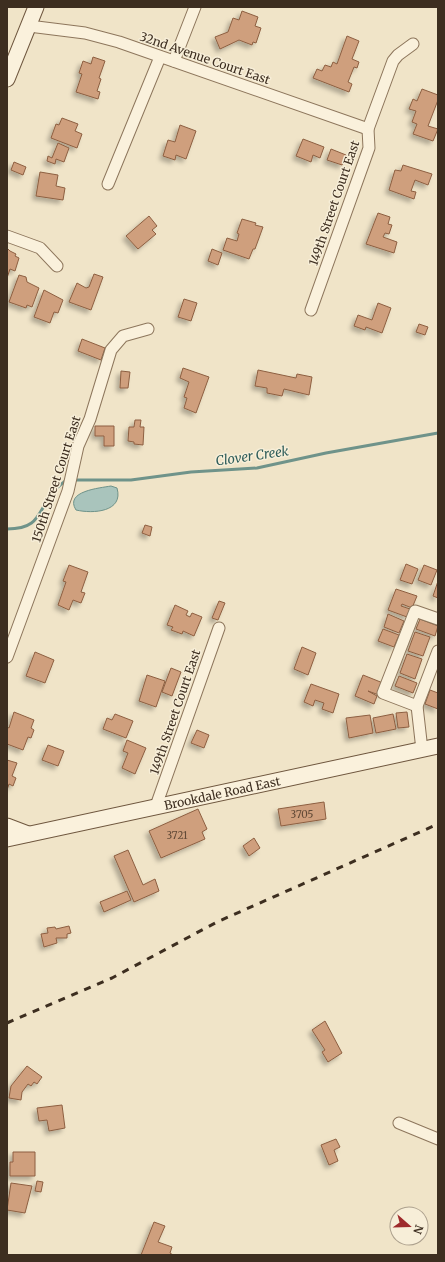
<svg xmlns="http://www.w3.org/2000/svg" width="445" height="1262" font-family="Merriweather,serif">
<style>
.water{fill:#a9c4bc;stroke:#6f938a}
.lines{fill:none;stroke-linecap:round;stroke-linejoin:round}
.stream{stroke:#6f938a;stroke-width:3}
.building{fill:#cf9f7d;stroke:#8d5f41;filter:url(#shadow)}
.street-casing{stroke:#8d765c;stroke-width:13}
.secondary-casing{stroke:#6f573f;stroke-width:17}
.street{stroke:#faf1dc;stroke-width:11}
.secondary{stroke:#faf1dc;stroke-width:15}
.rail{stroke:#3d2e20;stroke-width:3;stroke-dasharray:7 7;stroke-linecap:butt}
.labels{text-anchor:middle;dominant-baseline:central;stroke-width:3;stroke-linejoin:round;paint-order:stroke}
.number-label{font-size:10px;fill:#624a37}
.street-label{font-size:12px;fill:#3d2e20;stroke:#f7eed8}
.water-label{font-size:13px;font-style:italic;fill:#2f5d5a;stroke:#f7eed8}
</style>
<defs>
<filter id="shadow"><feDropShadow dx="-3.5" dy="3.5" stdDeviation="2" flood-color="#0004"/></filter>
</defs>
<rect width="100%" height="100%" fill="#f0e4c8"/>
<path class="water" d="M111,486L117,488C124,512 93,514 76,510C64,491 100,488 111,486Z"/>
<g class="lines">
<g class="stream">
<polyline points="74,480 131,480 191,472 257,468 326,453 438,433"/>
<path d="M7,529C39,529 37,514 52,493C56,488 62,484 66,480"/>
</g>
</g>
<g class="building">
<polygon points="242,11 258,17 255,26 261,28 256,43 253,42 252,45 239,40 220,49 215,37 228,32 233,18 239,20"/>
<polygon points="347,36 359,41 352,59 359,62 357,68 354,67 348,82 352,84 349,92 313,78 317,69 322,71 325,65 331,67 333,62 337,64"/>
<polygon points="93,57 105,61 99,78 101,79 97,91 100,92 98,99 76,92 82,74 79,73 83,61 91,64"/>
<polygon points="422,89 438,95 438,100 428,126 438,129 433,141 413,134 417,124 412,122 416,111 409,109 413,99 417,101"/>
<polygon points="62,118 78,124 75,131 82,134 77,148 51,138 56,124 59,125"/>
<polygon points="180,125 196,131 186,159 176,155 175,160 163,156 168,140 175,142"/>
<polygon points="303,139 324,147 320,158 313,155 311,162 296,156"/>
<polygon points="58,143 69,148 64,162 56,159 55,164 47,161 48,156 52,158"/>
<polygon points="331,149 346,155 342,165 327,160"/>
<polygon points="14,162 26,167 23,175 11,170"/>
<polygon points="403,165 432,174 428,185 415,180 411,191 416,192 414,199 389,190 395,170 401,171"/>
<polygon points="40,172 58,175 56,186 65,188 63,200 36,196"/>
<polygon points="378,213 390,217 388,224 392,225 389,234 385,233 383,237 397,242 394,253 366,244"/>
<polygon points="149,216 157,226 152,230 156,234 138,249 126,236"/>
<polygon points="242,219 256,223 255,225 263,227 255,249 253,249 249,259 223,250 227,238 237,241 239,234 237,233"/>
<polygon points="7,248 10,251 16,254 15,256 19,258 15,271 10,269 7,278"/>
<polygon points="212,249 222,253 218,265 208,261"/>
<polygon points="94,274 103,277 91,310 69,302 77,283 86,288 89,287"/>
<polygon points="19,275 26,277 27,282 39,288 32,307 27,305 26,308 9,302"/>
<polygon points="44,290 63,300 58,313 54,312 50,323 34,317"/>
<polygon points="184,299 197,303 191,321 178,317"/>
<polygon points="378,303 391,308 382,333 366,327 365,330 354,326 358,315 372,320"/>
<polygon points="419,324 428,327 425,335 416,332"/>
<polygon points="82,339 105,348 101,360 78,351"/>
<polygon points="183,368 209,377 196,413 184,408 187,398 184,397 189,382 180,378"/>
<polygon points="258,370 296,378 297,374 312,377 309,395 284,389 282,396 267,393 267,388 255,386"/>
<polygon points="121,371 130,372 128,388 120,388"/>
<polygon points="135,420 141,420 140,427 144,427 143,445 134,444 134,442 128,441 129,427 134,427"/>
<polygon points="95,426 114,426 114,446 104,446 104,436 95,436"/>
<polygon points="145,525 152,527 150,536 142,533"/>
<polygon points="406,564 418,569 412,584 400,580"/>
<polygon points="69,565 88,572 81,592 85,593 81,603 73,600 69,610 58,605 66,582 63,581"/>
<polygon points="424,565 437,570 431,585 418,580"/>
<polygon points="438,581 438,598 433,596"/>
<polygon points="396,589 417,596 412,608 402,604 401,606 410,609 407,617 388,610"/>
<polygon points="219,601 225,603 218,620 212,618"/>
<polygon points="175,605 188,611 186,615 190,617 192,613 202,617 194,636 183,631 182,634 171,630 173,627 167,625"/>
<polygon points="388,614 404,621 399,633 384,627"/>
<polygon points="420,619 438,626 435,636 416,629"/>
<polygon points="383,629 399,635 394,647 378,641"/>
<polygon points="415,632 430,637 423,656 408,651"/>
<polygon points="302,647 316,653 308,675 294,669"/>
<polygon points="35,652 54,660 45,683 26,676"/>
<polygon points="407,654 422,659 415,679 400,673"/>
<polygon points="171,668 181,672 172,696 162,692"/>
<polygon points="147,675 165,681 156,707 139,701"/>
<polygon points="363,675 383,683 379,695 368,691 377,696 374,704 355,696"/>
<polygon points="399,676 417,683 413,693 395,686"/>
<polygon points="311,684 339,694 333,713 322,709 324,703 315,700 313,706 304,702"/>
<polygon points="430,690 438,693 438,709 425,704"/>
<polygon points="14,712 34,720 31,728 34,730 31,738 28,737 23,750 7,744 7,727 9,728"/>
<polygon points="407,712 409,727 398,728 396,713"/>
<polygon points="115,714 133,721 126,738 103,729 107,718 112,720"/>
<polygon points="393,714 396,729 376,733 373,718"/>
<polygon points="370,715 373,733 349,738 346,718"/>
<polygon points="197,730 209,735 204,748 191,743"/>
<polygon points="127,740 146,748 135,774 122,768 128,753 123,751"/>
<polygon points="48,745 64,751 58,766 42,760"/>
<polygon points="7,760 17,763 12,776 16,778 13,786 9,784 7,790"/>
<polygon points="324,802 326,819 281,826 278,809"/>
<polygon points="198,809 207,829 202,832 205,839 161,858 149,831"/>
<polygon points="254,838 260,848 249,856 243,846"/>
<polygon points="128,850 143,885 155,879 159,891 134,902 114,856"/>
<polygon points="127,891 131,900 104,912 100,902"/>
<polygon points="69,926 71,933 67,934 67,938 56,938 57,943 44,947 41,934 48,933 47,928 55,927 56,929"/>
<polygon points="325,1021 342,1053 328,1062 322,1052 325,1050 312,1030"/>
<polygon points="27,1066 42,1077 37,1084 34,1082 31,1086 28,1084 22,1092 21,1100 9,1098 11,1086"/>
<polygon points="62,1105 65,1128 49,1131 47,1120 39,1121 37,1108"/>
<polygon points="336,1139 340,1147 334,1150 338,1161 329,1165 321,1145"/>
<polygon points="13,1152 35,1152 35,1176 10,1176 10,1162 13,1162"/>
<polygon points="37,1181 43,1182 41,1192 35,1191"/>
<polygon points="11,1183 32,1186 25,1213 7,1210"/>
<polygon points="154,1222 165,1226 158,1242 172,1247 170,1253 173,1255 141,1255"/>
</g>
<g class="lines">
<defs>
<g id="street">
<polyline points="29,26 85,33 119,42 368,129"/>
<polyline points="174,61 195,7"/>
<polyline points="108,184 160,57"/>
<polyline points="7,236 40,248 57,266"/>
<polyline points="311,310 369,148 368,129 393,61 398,55 413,44"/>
<polyline points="7,657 68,491 78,446 90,419 111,350 123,336 148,329"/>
<polyline points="417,706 383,693 415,611 438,619"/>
<polyline points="422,750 417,706 438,651"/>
<polyline points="156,806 219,628"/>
<polyline points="399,1123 438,1139"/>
</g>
<g id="secondary">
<polyline points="7,79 36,7"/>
<polyline points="7,826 28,834"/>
<path id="s1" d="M7,839L438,746"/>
</g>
</defs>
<use href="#street" class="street-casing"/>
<use href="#secondary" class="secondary-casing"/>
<use href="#street" class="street"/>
<use href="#secondary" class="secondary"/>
<polyline class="rail" points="7,1023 112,978 217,922 438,824"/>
</g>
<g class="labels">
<g class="number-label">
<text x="302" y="814">3705</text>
<text x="177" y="835">3721</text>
</g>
<g class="street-label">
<text transform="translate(205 58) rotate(19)">32nd Avenue Court East</text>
<text transform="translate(334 203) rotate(-71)">149th Street Court East</text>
<text transform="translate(56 479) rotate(-72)">150th Street Court East</text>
<text transform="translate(175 712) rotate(-71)">149th Street Court East</text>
<text stroke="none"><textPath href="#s1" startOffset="220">Brookdale Road East</textPath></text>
</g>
<g class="water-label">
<text transform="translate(252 456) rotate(-8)">Clover Creek</text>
</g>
</g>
<rect width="445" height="1262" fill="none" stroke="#3d2e20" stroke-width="16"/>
<g transform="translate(409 1226) rotate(110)"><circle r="19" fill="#f7eed8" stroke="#ada18e"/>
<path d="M0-3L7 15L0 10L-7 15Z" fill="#9e2a2b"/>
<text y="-6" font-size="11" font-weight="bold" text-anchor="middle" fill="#3d2e20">N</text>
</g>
</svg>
